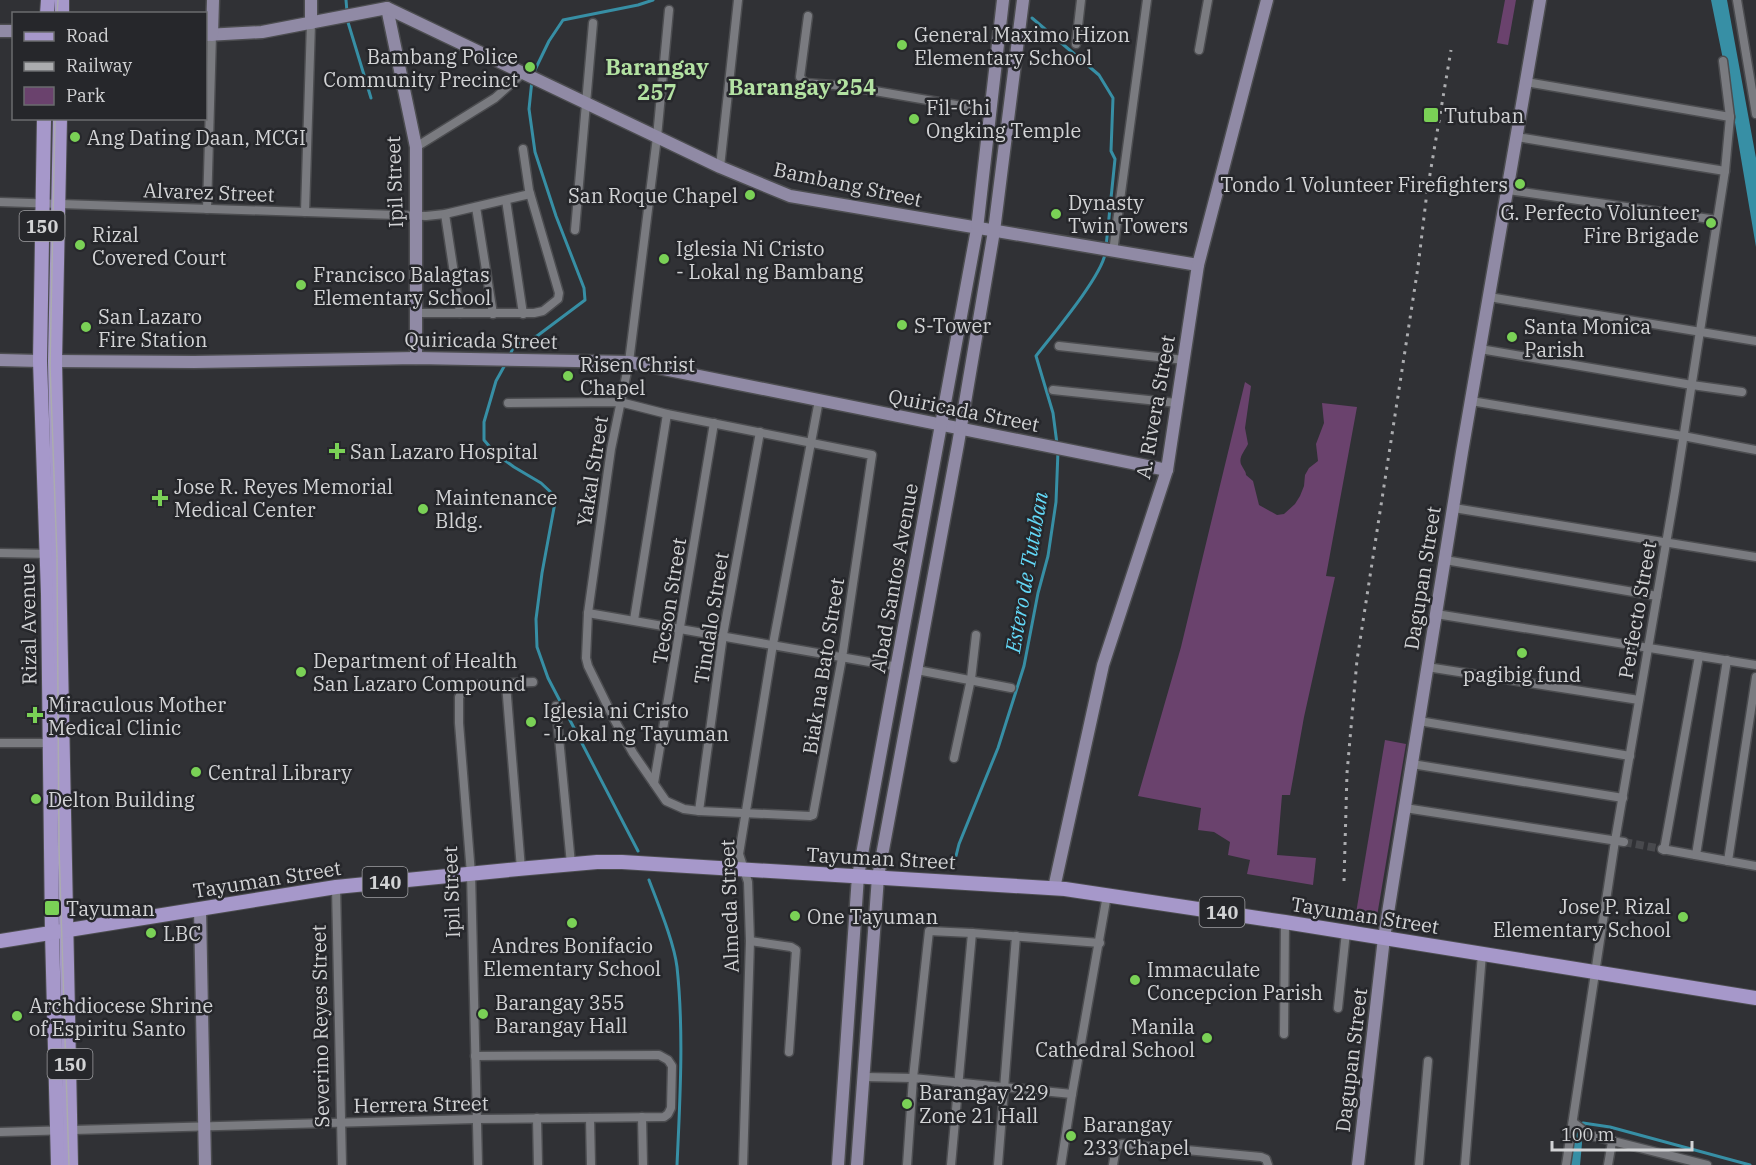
<svg xmlns="http://www.w3.org/2000/svg" width="1756" height="1165" font-family="'IBM Plex Serif',serif">
<style>
.green{fill:#6a426d}
.water{fill:#378fa5}
.lines{fill:none;stroke-linecap:round;stroke-linejoin:round}
.stream{stroke:#378fa5;stroke-width:3}
.river{stroke:#378fa5;stroke-width:16}
.street-tunnel{stroke:#48494d;stroke-width:8;stroke-dasharray:8 4;stroke-linecap:butt}
.street-casing{stroke:#4c4d50;stroke-width:11}
.secondary-casing{stroke:#4c4d50;stroke-width:15}
.primary-casing{stroke:#4c4d50;stroke-width:16}
.street{stroke:#7a7b80;stroke-width:8}
.secondary{stroke:#908aa5;stroke-width:12}
.primary{stroke:#a698ca;stroke-width:14}
.tram{stroke:#abacaf;stroke-width:1.5}
.rail{stroke:#abacaf;stroke-width:3;stroke-dasharray:3 6;stroke-linecap:butt}
.poi-dot{fill:#7ad156;stroke:#26272b;stroke-width:2}
.labels{text-anchor:middle;dominant-baseline:central;stroke-width:5;stroke-linejoin:round;paint-order:stroke}
.shield{fill:#26272b;stroke:#9e9fa2;stroke-width:1.5}
.shield-label{font-size:18px;font-weight:bold;fill:#d2d3d5}
.poi-label{font-size:20px;fill:#d2d3d5;stroke:#26272b;text-anchor:start}
.street-label{font-size:20px;fill:#d2d3d5;stroke:#26272b}
.water-label{font-size:21px;font-style:italic;fill:#63d8f7;stroke:#26272b}
.quarter-label{font-size:22px;font-weight:bold;fill:#b3e2a2;stroke:#26272b}
</style>
<rect width="100%" height="100%" fill="#303135"/>
<g class="green">
<polygon points="1505,0 1516,0 1508,45 1497,43"/>
<path d="M1245,382L1251,386L1245,428L1248,444C1245,451 1237,458 1242,466C1243,469 1246,471 1246,475L1253,481L1259,505L1277,515L1284,514L1295,504L1300,496L1304,486L1305,475L1309,468L1318,461L1316,444L1324,423L1322,403L1357,407L1326,576L1335,577L1304,717L1290,795H1282L1277,855L1316,858L1313,885L1247,874L1250,860L1228,855L1230,842L1214,832L1198,830L1201,808L1138,796L1181,647Z"/>
<polygon points="1385,740 1406,744 1376,922 1355,919"/>
</g>
<polygon class="water" points="1711,0 1727,0 1756,158 1756,247 1731,99"/>
<g class="lines">
<g class="stream">
<polyline points="346,0 347,12"/>
<polyline points="1032,18 1099,75 1113,98 1111,151 1115,159 1106,247"/>
<polyline points="347,19 371,98"/>
<polyline points="533,74 549,41 563,20 638,5 653,0"/>
<polyline points="509,357 514,346 537,336 585,300 584,288 556,216 535,152 529,109 532,80"/>
<polyline points="506,363 496,381 484,422 484,440 495,453 514,467 541,483 556,497 542,573 536,619 537,647 548,678 638,851"/>
<path d="M1057,444L1053,413L1036,356C1053,334 1101,277 1105,254"/>
<polyline points="956,856 959,844 998,748 1024,666 1038,593 1048,556 1056,502 1058,451"/>
<path d="M649,880C658,904 674,942 677,967C684,1032 680,1100 677,1165"/>
<polyline points="1574,1143 1583,1123 1610,1127 1750,1165"/>
</g>
<polyline class="river" points="1572,1165 1574,1143"/>
<polyline class="street-tunnel" points="1624,842 1662,849"/>
<defs>
<g id="street">
<polyline points="1737,0 1756,114"/>
<polyline points="808,16 800,77 805,83 846,86 991,111"/>
<polyline points="1076,44 1081,0"/>
<polyline points="1199,50 1208,0"/>
<polyline points="1526,82 1730,117"/>
<polyline points="1517,137 1725,171"/>
<polyline points="416,147 495,98 523,73"/>
<polyline points="720,167 738,0"/>
<polyline points="1508,190 1717,220"/>
<polyline points="506,200 523,314"/>
<polyline points="0,202 426,216 445,214 530,194"/>
<polyline points="476,207 493,314"/>
<polyline points="207,209 212,35"/>
<polyline points="305,212 311,23"/>
<polyline points="445,214 460,313"/>
<polyline points="575,230 593,23"/>
<polyline points="1113,252 1147,0"/>
<polyline points="1489,297 1756,341"/>
<polyline points="416,313 534,313 543,311 558,299 559,293 529,190 523,149"/>
<polyline points="1059,346 1184,360"/>
<polyline points="1480,349 1692,385 1742,392"/>
<polyline points="1053,390 1177,403"/>
<polyline points="1471,401 1683,436 1756,450"/>
<polyline points="508,403 620,402 667,414 872,455 842,658 813,815 810,816 699,811 684,809 666,801 633,753 614,719 588,666 586,658 588,613 611,449 629,362 657,137 669,10"/>
<polyline points="1454,508 1756,557"/>
<polyline points="0,553 51,554"/>
<polyline points="1445,560 1657,596"/>
<polyline points="588,613 898,667"/>
<polyline points="1436,614 1756,665"/>
<polyline points="634,620 667,414"/>
<polyline points="1427,667 1639,700"/>
<polyline points="917,670 1011,688"/>
<polyline points="506,684 521,869"/>
<polyline points="556,706 571,864"/>
<polyline points="1419,721 1630,756"/>
<polyline points="0,743 54,743"/>
<polyline points="954,758 971,679 976,635"/>
<polyline points="1412,764 1623,798"/>
<polyline points="654,783 714,423"/>
<polyline points="1405,808 1624,842"/>
<polyline points="699,811 723,635 760,432"/>
<polyline points="1662,849 1756,866"/>
<polyline points="1664,850 1699,656"/>
<polyline points="1696,855 1727,660"/>
<polyline points="1728,861 1756,677"/>
<polyline points="336,887 342,1165"/>
<polyline points="750,941 791,947 796,950 789,1052"/>
<polyline points="1338,1008 1346,932"/>
<polyline points="1284,1034 1285,922"/>
<polyline points="865,1077 913,1078 1072,1094"/>
<polyline points="642,1117 643,1165"/>
<polyline points="537,1118 538,1165"/>
<polyline points="590,1118 591,1165"/>
<polyline points="1573,1122 1589,1135 1707,1165"/>
<polyline points="0,1132 476,1119 664,1117 668,1114 671,1108 672,1066 668,1060 659,1055 475,1056"/>
<polyline points="478,1165 471,874 459,723 459,697 464,689 470,685 533,682"/>
<polyline points="743,1165 750,941 748,882 739,854 773,644 819,400"/>
<polyline points="907,1165 913,1078 929,931 972,933 1100,943"/>
<polyline points="951,1165 972,933"/>
<polyline points="998,1165 1016,936"/>
<polyline points="1061,1165 1072,1094 1107,895"/>
<polyline points="1113,1165 1116,1147 1122,1144 1261,1157 1266,1159 1268,1165"/>
<polyline points="1419,1165 1428,1061"/>
<polyline points="1465,1165 1482,954"/>
<polyline points="1566,1165 1615,841 1675,491 1725,171 1730,117 1723,61"/>
<polyline points="1608,1165 1612,1142"/>
</g>
<g id="secondary">
<polyline points="387,8 416,147 416,358"/>
<polyline points="311,23 311,0"/>
<polyline points="0,31 14,31"/>
<polyline points="206,35 262,32 387,8 720,167 790,196 1198,265"/>
<polyline points="212,35 213,0"/>
<polyline points="0,360 40,361"/>
<polyline points="55,361 194,362 416,358 629,362 1167,470"/>
<polyline points="1054,888 1103,665 1167,470 1198,265 1267,0"/>
<polyline points="200,909 205,1165"/>
<polyline points="838,1165 858,876 977,229 1003,0"/>
<polyline points="857,1165 878,877 958,444 994,231 1023,0"/>
<polyline points="1358,1165 1384,938 1394,875 1462,452 1540,0"/>
</g>
<g id="primary">
<polyline points="47,14 48,0"/>
<polyline points="62,14 62,0"/>
<polyline points="44,118 40,361 48,594 52,933 58,1165"/>
<polyline points="60,118 55,361 71,1165"/>
<polyline points="0,941 336,887 529,868 597,862 622,862 1065,889 1285,922 1756,998"/>
</g>
</defs>
<use href="#street" class="street-casing"/>
<use href="#secondary" class="secondary-casing"/>
<use href="#primary" class="primary-casing"/>
<use href="#street" class="street"/>
<use href="#secondary" class="secondary"/>
<use href="#primary" class="primary"/>
<g class="tram">
<polyline points="57,14 58,0"/>
<polyline points="55,118 50,366 57,556 59,848 69,1165"/>
</g>
<polyline class="rail" points="1344,881 1347,773 1357,660 1418,267 1427,192 1451,50"/>
</g>
<g class="poi-dot">
<circle cx="902" cy="45" r="6"/>
<circle cx="530" cy="67" r="6"/>
<rect x="1423" y="107" width="16" height="16" rx="3"/>
<circle cx="914" cy="119" r="6"/>
<circle cx="75" cy="137" r="6"/>
<circle cx="1520" cy="184" r="6"/>
<circle cx="750" cy="195" r="6"/>
<circle cx="1056" cy="214" r="6"/>
<circle cx="1711" cy="223" r="6"/>
<circle cx="80" cy="245" r="6"/>
<circle cx="664" cy="259" r="6"/>
<circle cx="301" cy="285" r="6"/>
<circle cx="902" cy="325" r="6"/>
<circle cx="86" cy="327" r="6"/>
<circle cx="1512" cy="337" r="6"/>
<circle cx="568" cy="376" r="6"/>
<path d="M334 442h6v6h6v6h-6v6h-6v-6h-6v-6h6z"/>
<path d="M157 489h6v6h6v6h-6v6h-6v-6h-6v-6h6z"/>
<circle cx="423" cy="509" r="6"/>
<circle cx="1522" cy="653" r="6"/>
<circle cx="301" cy="672" r="6"/>
<path d="M32 706h6v6h6v6h-6v6h-6v-6h-6v-6h6z"/>
<circle cx="531" cy="722" r="6"/>
<circle cx="196" cy="772" r="6"/>
<circle cx="36" cy="799" r="6"/>
<rect x="44" y="900" width="16" height="16" rx="3"/>
<circle cx="795" cy="916" r="6"/>
<circle cx="1683" cy="917" r="6"/>
<circle cx="572" cy="923" r="6"/>
<circle cx="151" cy="933" r="6"/>
<circle cx="1135" cy="980" r="6"/>
<circle cx="483" cy="1014" r="6"/>
<circle cx="17" cy="1016" r="6"/>
<circle cx="1207" cy="1038" r="6"/>
<circle cx="907" cy="1104" r="6"/>
<circle cx="1071" cy="1136" r="6"/>
</g>
<g class="labels">
<g class="shield">
<rect x="19.5" y="211" width="45" height="30" rx="4.5"/>
<rect x="362.5" y="867" width="45" height="30" rx="4.5"/>
<rect x="1199.5" y="897" width="45" height="30" rx="4.5"/>
<rect x="47.5" y="1049" width="45" height="30" rx="4.5"/>
</g>
<g class="shield-label">
<text x="42" y="226">150</text>
<text x="385" y="882">140</text>
<text x="1222" y="912">140</text>
<text x="70" y="1064">150</text>
</g>
<g class="poi-label">
<text x="914" y="34">General Maximo Hizon<tspan x="914" dy="23">Elementary School</tspan></text>
<text x="518" y="56" text-anchor="end">Bambang Police<tspan x="518" dy="23">Community Precinct</tspan></text>
<text x="926" y="107">Fil-Chi<tspan x="926" dy="23">Ongking Temple</tspan></text>
<text x="1444" y="115">Tutuban</text>
<text x="87" y="137">Ang Dating Daan, MCGI</text>
<text x="1508" y="184" text-anchor="end">Tondo 1 Volunteer Firefighters</text>
<text x="738" y="195" text-anchor="end">San Roque Chapel</text>
<text x="1068" y="202">Dynasty<tspan x="1068" dy="23">Twin Towers</tspan></text>
<text x="1699" y="212" text-anchor="end">G. Perfecto Volunteer<tspan x="1699" dy="23">Fire Brigade</tspan></text>
<text x="92" y="234">Rizal<tspan x="92" dy="23">Covered Court</tspan></text>
<text x="676" y="248">Iglesia Ni Cristo<tspan x="676" dy="23">- Lokal ng Bambang</tspan></text>
<text x="313" y="274">Francisco Balagtas<tspan x="313" dy="23">Elementary School</tspan></text>
<text x="98" y="316">San Lazaro<tspan x="98" dy="23">Fire Station</tspan></text>
<text x="914" y="325">S-Tower</text>
<text x="1524" y="326">Santa Monica<tspan x="1524" dy="23">Parish</tspan></text>
<text x="580" y="364">Risen Christ<tspan x="580" dy="23">Chapel</tspan></text>
<text x="350" y="451">San Lazaro Hospital</text>
<text x="174" y="486">Jose R. Reyes Memorial<tspan x="174" dy="23">Medical Center</tspan></text>
<text x="435" y="497">Maintenance<tspan x="435" dy="23">Bldg.</tspan></text>
<text x="313" y="660">Department of Health<tspan x="313" dy="23">San Lazaro Compound</tspan></text>
<text x="1522" y="674" text-anchor="middle">pagibig fund</text>
<text x="48" y="704">Miraculous Mother<tspan x="48" dy="23">Medical Clinic</tspan></text>
<text x="543" y="710">Iglesia ni Cristo<tspan x="543" dy="23">- Lokal ng Tayuman</tspan></text>
<text x="208" y="772">Central Library</text>
<text x="48" y="799">Delton Building</text>
<text x="1671" y="906" text-anchor="end">Jose P. Rizal<tspan x="1671" dy="23">Elementary School</tspan></text>
<text x="66" y="908">Tayuman</text>
<text x="807" y="916">One Tayuman</text>
<text x="163" y="933">LBC</text>
<text x="572" y="945" text-anchor="middle">Andres Bonifacio<tspan x="572" dy="23">Elementary School</tspan></text>
<text x="1147" y="969">Immaculate<tspan x="1147" dy="23">Concepcion Parish</tspan></text>
<text x="495" y="1002">Barangay 355<tspan x="495" dy="23">Barangay Hall</tspan></text>
<text x="29" y="1005">Archdiocese Shrine<tspan x="29" dy="23">of Espiritu Santo</tspan></text>
<text x="1195" y="1026" text-anchor="end">Manila<tspan x="1195" dy="23">Cathedral School</tspan></text>
<text x="919" y="1092">Barangay 229<tspan x="919" dy="23">Zone 21 Hall</tspan></text>
<text x="1083" y="1124">Barangay<tspan x="1083" dy="23">233 Chapel</tspan></text>
</g>
<g class="street-label">
<text transform="translate(394 182) rotate(-92)">Ipil Street</text>
<text transform="translate(848 184) rotate(12)">Bambang Street</text>
<text transform="translate(209 192) rotate(2)">Alvarez Street</text>
<text transform="translate(481 340) rotate(1)">Quiricada Street</text>
<text transform="translate(1155 407) rotate(-80)">A. Rivera Street</text>
<text transform="translate(964 410) rotate(11)">Quiricada Street</text>
<text transform="translate(592 471) rotate(-81)">Yakal Street</text>
<text transform="translate(894 578) rotate(-80)">Abad Santos Avenue</text>
<text transform="translate(1422 578) rotate(-81)">Dagupan Street</text>
<text transform="translate(669 601) rotate(-81)">Tecson Street</text>
<text transform="translate(1637 610) rotate(-80)">Perfecto Street</text>
<text transform="translate(711 618) rotate(-81)">Tindalo Street</text>
<text transform="translate(28 624) rotate(-91)">Rizal Avenue</text>
<text transform="translate(823 666) rotate(-81)">Biak na Bato Street</text>
<text transform="translate(881 858) rotate(3)">Tayuman Street</text>
<text transform="translate(267 879) rotate(-9)">Tayuman Street</text>
<text transform="translate(451 892) rotate(-92)">Ipil Street</text>
<text transform="translate(729 906) rotate(-92)">Almeda Street</text>
<text transform="translate(1365 915) rotate(9)">Tayuman Street</text>
<text transform="translate(320 1026) rotate(-91)">Severino Reyes Street</text>
<text transform="translate(1351 1060) rotate(-83)">Dagupan Street</text>
<text transform="translate(421 1104) rotate(-1)">Herrera Street</text>
</g>
<g class="water-label">
<text transform="translate(1026 572) rotate(-80)">Estero de Tutuban</text>
</g>
<g class="quarter-label">
<text x="657" y="66">Barangay<tspan x="657" dy="25">257</tspan></text>
<text x="802" y="86">Barangay 254</text>
</g>
</g>
<rect x="12" y="12" width="195" height="108" fill="#26272b" stroke="#6b6c6f" stroke-width="1.5"/>
<rect x="24" y="32" width="30" height="9" fill="#a698ca" stroke="#6b6c6f" stroke-width="1.5"/>
<text x="66" y="42" font-size="18" fill="#d2d3d5">Road</text>
<rect x="24" y="62" width="30" height="9" fill="#abacaf" stroke="#6b6c6f" stroke-width="1.5"/>
<text x="66" y="72" font-size="18" fill="#d2d3d5">Railway</text>
<rect x="24" y="87" width="30" height="18" fill="#6a426d" stroke="#6b6c6f" stroke-width="1.5"/>
<text x="66" y="102" font-size="18" fill="#d2d3d5">Park</text>
<path d="M1552 1141v9h140v-9" fill="none" stroke="#d2d3d5" stroke-width="3"/>
<text x="1561" y="1141" font-size="18" fill="#d2d3d5" stroke="#26272b" stroke-width="4.5" paint-order="stroke">100 m</text>
</svg>
